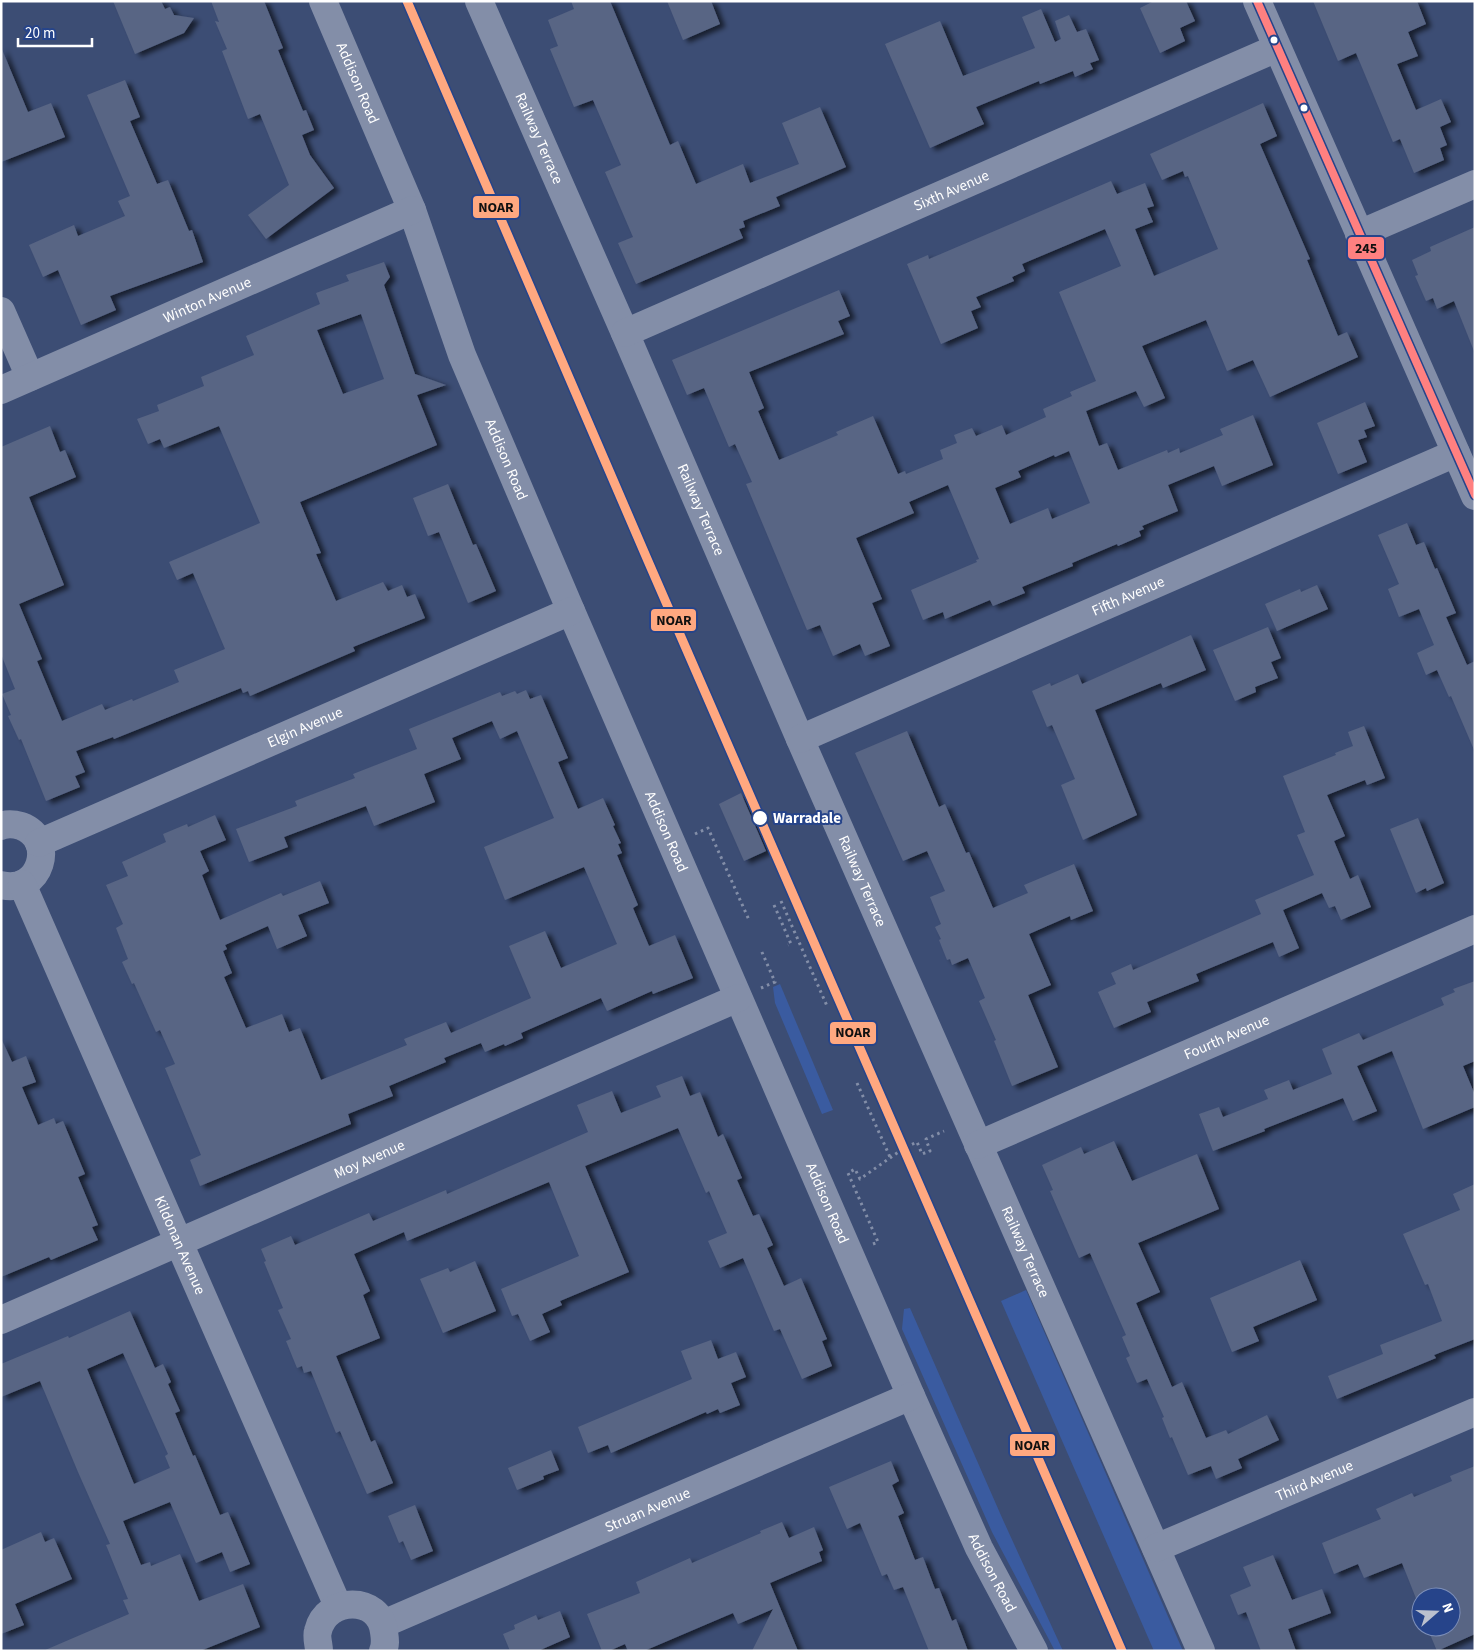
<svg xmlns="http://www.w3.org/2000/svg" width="1476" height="1652" font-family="'Source Sans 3',sans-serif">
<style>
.green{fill:#3a5ba0}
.building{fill:#586584;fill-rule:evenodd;filter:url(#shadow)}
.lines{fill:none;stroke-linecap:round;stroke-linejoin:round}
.path{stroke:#838ea8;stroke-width:3;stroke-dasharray:2.5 4;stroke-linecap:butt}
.minor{stroke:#838ea8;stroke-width:28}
.bus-1-casing{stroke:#26448a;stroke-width:11}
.bus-1{stroke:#ff8080;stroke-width:8}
.rail-1-casing{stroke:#26448a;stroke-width:12}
.rail-1{stroke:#ffa880;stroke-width:9}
.bus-dot{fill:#fff;stroke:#26448a;stroke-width:2}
.labels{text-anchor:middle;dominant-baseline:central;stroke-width:4;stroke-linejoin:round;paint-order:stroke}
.street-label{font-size:15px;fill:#fff;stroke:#26448a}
.stop-label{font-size:15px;font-weight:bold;fill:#fff;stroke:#26448a;text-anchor:start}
.line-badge{stroke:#26448a;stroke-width:2}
.pale-badge-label{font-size:14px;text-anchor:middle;font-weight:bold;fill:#111}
</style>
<defs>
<filter id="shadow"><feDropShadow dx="5.5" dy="3" stdDeviation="2.5" flood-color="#0009"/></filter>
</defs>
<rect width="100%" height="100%" fill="#3c4d74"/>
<g class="green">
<polygon points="780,984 833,1110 822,1114 775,1003 773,987"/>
<polygon points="1026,1290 1183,1651 1154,1651 1001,1301"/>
<polygon points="910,1308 1003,1520 1063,1651 1055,1651 992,1532 902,1329 904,1309"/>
</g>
<g class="building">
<polygon points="113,1 161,1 165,9 170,7 174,15 194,18 184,33 135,54"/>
<polygon points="211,1 264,1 283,48 278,50 303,111 306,110 314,130 302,135 310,155 334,188 266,239 248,215 289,185 260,114 248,119 222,51 227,49 215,21 219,22"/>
<polygon points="571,1 610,1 670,145 678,141 696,184 743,164 750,183 799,164 782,123 820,107 846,167 776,197 780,206 743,221 745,227 739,229 743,238 636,284 618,243 633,237 605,172 621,165 593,100 574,107 550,49 558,46 548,20 574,9"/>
<polygon points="667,1 711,1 720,24 683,40"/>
<polygon points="1154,1 1186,1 1195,21 1180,28 1185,41 1160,53 1140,8"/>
<polygon points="1313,1 1417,1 1426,24 1408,32 1418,56 1397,64 1416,110 1441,99 1451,122 1440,127 1447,145 1440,148 1444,160 1414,173 1400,139 1393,142 1356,53 1338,61"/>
<polygon points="1041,9 1055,42 1061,39 1055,21 1069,15 1077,32 1086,29 1099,60 1090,63 1093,69 1075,77 1073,71 1040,84 1039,81 976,107 984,124 930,148 885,44 940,21 963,76 1035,48 1022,17"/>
<polygon points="1,47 28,112 51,103 65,137 1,162"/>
<polygon points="125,80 140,117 130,121 157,184 168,180 189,231 192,230 203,262 110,296 116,310 81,325 58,270 43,277 29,245 74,225 78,236 125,216 118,201 130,196 87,95"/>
<path d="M1263,103L1277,136L1260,144L1310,259L1307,260L1338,336L1347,332L1358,357L1270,397L1253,360L1227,371L1206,320L1142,346L1165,398L1144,407L1136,391L1086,411L1099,446L1107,443L1118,470L1167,450L1168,453L1179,448L1180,453L1223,435L1220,429L1253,415L1273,465L1222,486L1214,466L1168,485L1178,511L1142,526L1144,529L1139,531L1141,536L1118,546L1117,544L1072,563L1073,566L1022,587L1025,593L993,606L990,600L945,619L943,612L923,620L911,590L977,562L976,560L979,559L948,485L909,502L914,513L856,538L882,599L872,603L890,646L865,656L860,644L833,656L820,625L807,630L746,484L752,482L735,444L729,447L704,388L687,395L672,360L839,290L850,316L838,321L844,334L749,372L764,408L758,411L779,460L838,435L836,432L873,416L898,474L905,471L906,474L943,459L940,450L957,443L954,435L972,428L976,436L1002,425L1006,435L1046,417L1043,409L1072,396L1070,392L1096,381L1059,292L1121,266L1105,229L1022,264L1025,271L1012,277L1014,281L976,297L981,307L971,311L978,328L941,344L907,264L928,255L929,259L1111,181L1117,194L1145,183L1154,206L1147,208L1153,222L1135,229L1154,276L1218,249L1188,176L1185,177L1183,171L1162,180L1150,154ZM1069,451L1090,503L1052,519L1048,508L1010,524L995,488L1021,477L1018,471L1054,455L1055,457Z"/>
<polygon points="1475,227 1475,351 1474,351 1454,301 1437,309 1433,298 1426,301 1415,276 1418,275 1412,260 1431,251 1430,247"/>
<path d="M384,262L390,277L384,285L415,374L446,385L417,395L437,445L300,502L321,553L316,554L336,601L383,582L388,591L402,585L407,597L415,594L425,618L353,647L355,651L250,696L248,691L243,693L241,688L114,739L113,737L76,751L85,772L75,776L80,787L46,801L21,739L19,740L8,716L11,715L2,694L15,689L1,654V447L50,426L60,452L65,450L76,477L29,497L64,585L19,604L42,659L37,661L62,721L102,704L105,710L132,699L133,701L179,682L174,670L225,649L193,573L177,580L169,562L260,523L219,426L164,448L160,439L148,444L137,419L159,411L157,405L204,386L201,377L254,355L246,336L320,304L316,293L349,281L346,275ZM361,314L384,379L343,394L317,330Z"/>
<polygon points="1365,402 1375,426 1364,430 1367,437 1358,440 1367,462 1338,474 1317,423"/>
<polygon points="448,484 473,545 476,544 496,591 468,603 439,532 428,536 413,498"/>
<polygon points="1407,523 1416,545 1424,542 1435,569 1437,568 1456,613 1446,617 1467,665 1475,661 1475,752 1451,696 1449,697 1437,670 1426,675 1417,653 1434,645 1419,609 1399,617 1388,589 1399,584 1378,535"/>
<polygon points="1317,585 1328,609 1277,631 1265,604 1300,589 1301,592"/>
<polygon points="1268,627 1281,658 1271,662 1278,678 1255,687 1256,692 1235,701 1213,650"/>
<polygon points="1191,635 1206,670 1163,688 1161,683 1095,710 1137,815 1083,840 1061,785 1075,779 1052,725 1047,727 1032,691 1050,683 1051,686 1078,674 1082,684"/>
<polygon points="526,690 530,699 541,695 568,758 558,762 578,809 603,798 615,825 613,826 621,843 618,844 622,853 617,855 638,905 633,908 649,946 675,935 693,978 653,994 652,991 607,1011 601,998 521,1033 523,1038 505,1046 504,1044 485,1052 481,1043 444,1058 446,1062 389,1086 393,1096 348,1114 351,1124 200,1186 190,1160 201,1155 165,1068 175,1064 160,1030 156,1032 134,983 132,984 122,962 128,959 116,928 123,924 106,885 128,876 122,862 166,842 163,834 187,824 188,827 215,815 226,840 200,851 209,871 202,875 220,920 281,893 283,896 320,881 329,903 298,915 307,936 277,949 268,926 225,945 227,949 223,951 232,973 224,977 246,1028 282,1014 289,1032 300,1028 321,1080 407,1045 404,1039 446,1022 451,1033 531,998 509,946 545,931 561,968 617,944 584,867 505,900 484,847 554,818 517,731 500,739 492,721 452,738 461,759 424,774 435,802 374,826 366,806 284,837 288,847 249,862 236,829 297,806 295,801 355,778 353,774 417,749 409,729 500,692 502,696 515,691 517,694"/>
<polygon points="1364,726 1385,778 1367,785 1365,780 1327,795 1345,836 1334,841 1350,879 1358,875 1371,907 1341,920 1335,906 1329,908 1322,893 1283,910 1299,948 1279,957 1273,942 1196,974 1199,981 1147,1002 1151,1012 1114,1028 1098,992 1116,984 1111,973 1131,964 1133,970 1261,914 1255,900 1314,875 1297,835 1305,832 1283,776 1336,755 1335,753 1353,746 1348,732"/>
<polygon points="907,731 939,807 945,804 966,853 969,852 993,908 1028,893 1024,885 1074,864 1093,911 1071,920 1070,916 1029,934 1051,985 1028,995 1058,1067 1012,1086 994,1041 996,1040 979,1001 985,998 968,958 952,965 950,959 947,960 939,940 941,939 935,927 941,924 930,897 945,891 927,851 903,861 855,753"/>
<polygon points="741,793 766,851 744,861 719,804"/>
<polygon points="1418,818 1444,883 1427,891 1426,888 1416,893 1390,829"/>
<polygon points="1475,981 1475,1061 1463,1066 1475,1095 1475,1107 1423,1129 1392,1051 1357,1066 1377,1111 1353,1121 1343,1098 1264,1129 1265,1131 1213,1151 1199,1114 1219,1107 1223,1117 1268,1099 1264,1090 1289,1080 1293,1090 1332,1074 1322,1049 1359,1033 1363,1040 1444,1005 1441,998 1455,992 1453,989"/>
<polygon points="1,1038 12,1062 26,1056 36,1082 22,1087 38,1125 54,1118 56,1124 63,1121 85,1174 78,1177 98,1225 92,1227 98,1240 51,1260 49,1257 1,1277"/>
<polygon points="682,1076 690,1096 700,1092 718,1137 723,1134 742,1178 737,1180 753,1216 759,1214 773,1245 767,1248 784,1286 801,1278 827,1339 822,1341 832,1366 802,1379 780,1329 774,1331 743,1258 720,1268 708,1241 727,1233 709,1191 706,1193 678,1128 585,1166 629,1272 560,1301 562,1305 542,1314 550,1332 530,1341 518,1314 512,1316 501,1289 579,1256 549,1182 407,1241 404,1232 354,1254 370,1291 363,1295 380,1338 336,1356 371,1442 375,1440 393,1483 367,1494 340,1431 336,1433 311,1371 304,1373 302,1366 297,1368 286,1341 291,1339 278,1310 283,1308 264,1262 266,1261 261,1249 291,1236 295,1245 369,1213 373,1221 446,1190 447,1194 588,1132 577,1105 612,1091 621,1113 661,1097 656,1086"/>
<polygon points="1114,1141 1132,1181 1197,1154 1219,1209 1138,1243 1160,1292 1136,1303 1172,1387 1182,1382 1206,1438 1226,1430 1228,1434 1267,1415 1279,1440 1238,1459 1242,1468 1216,1479 1211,1466 1188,1475 1172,1437 1170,1438 1162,1418 1164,1417 1147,1379 1137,1383 1126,1358 1130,1356 1122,1337 1126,1335 1090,1253 1079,1258 1050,1191 1053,1190 1042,1165 1081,1147 1084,1154"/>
<polygon points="1475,1184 1475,1339 1434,1355 1436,1358 1337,1399 1328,1376 1383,1354 1380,1345 1442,1321 1428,1284 1425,1285 1403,1234 1460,1210 1453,1194"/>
<polygon points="1300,1260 1317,1300 1253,1327 1259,1341 1232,1352 1210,1298"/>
<polygon points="475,1261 496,1311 443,1333 420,1279 448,1268 450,1272"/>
<path d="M130,1311L155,1368L163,1364L171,1382L168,1384L180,1411L175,1413L193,1456L195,1455L220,1515L228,1512L250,1564L230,1572L222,1552L196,1563L170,1502L123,1521L141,1565L150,1562L151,1566L180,1554L199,1601L243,1584L260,1627L200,1651H43L129,1614L123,1600L128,1599L106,1545L110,1544L78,1472L40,1381L1,1397V1364L68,1336L69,1338ZM123,1353L168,1454L165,1456L170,1468L134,1484L87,1369Z"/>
<polygon points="711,1340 718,1359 736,1352 746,1377 731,1383 740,1405 720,1413 718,1409 707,1414 706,1412 611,1453 608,1445 588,1453 578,1427 692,1379 681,1351"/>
<polygon points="551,1450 559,1470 543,1476 544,1479 517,1490 508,1468"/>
<polygon points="891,1461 899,1481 892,1485 904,1513 898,1516 915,1560 923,1557 935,1589 939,1588 952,1621 956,1619 968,1651 929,1651 903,1587 894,1590 887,1574 882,1576 860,1523 847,1529 829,1487"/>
<polygon points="1475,1466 1475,1634 1437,1651 1427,1627 1451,1627 1451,1597 1421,1597 1421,1611 1402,1563 1364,1578 1358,1564 1334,1574 1322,1543 1381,1519 1376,1509 1412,1493 1414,1497 1452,1481 1450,1476"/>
<polygon points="415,1505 433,1551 411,1560 403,1541 399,1543 388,1516"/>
<polygon points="782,1522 789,1538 814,1527 823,1550 819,1552 822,1561 770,1583 798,1651 752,1651 773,1609 738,1624 733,1613 644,1651 628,1651 625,1644 609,1651 602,1651 587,1614 640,1593 636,1582 690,1558 692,1563 761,1533 760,1531"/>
<polygon points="41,1532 45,1542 54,1538 72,1579 15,1604 24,1625 1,1634 1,1550"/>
<polygon points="1273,1555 1292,1600 1322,1589 1331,1613 1288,1629 1296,1651 1261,1651 1246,1612 1238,1615 1230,1595 1251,1586 1243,1567"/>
<polygon points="560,1611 570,1637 538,1651 510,1651 503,1634 515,1629 514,1625 536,1615 538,1620"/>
</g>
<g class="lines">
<g class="path">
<polyline points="695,834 708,828 749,920"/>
<polyline points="781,901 827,1006"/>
<polyline points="774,905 791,944 788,945"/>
<polyline points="761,988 775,982 761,950"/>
<polyline points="857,1083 890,1157"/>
<polyline points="873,1244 878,1242 848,1173 855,1169 860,1179 904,1148 917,1142 922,1154 930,1151 926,1139 944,1131"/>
</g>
<g class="minor">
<path id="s1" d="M323,1L412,210L462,355L571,611L911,1396L979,1548L1034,1651"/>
<path id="s2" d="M479,1L625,333L800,739L1201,1651"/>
<polyline points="1257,1 1475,496"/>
<polyline points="1359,234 1475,184"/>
<polyline points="1,311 30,377"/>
<path id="s3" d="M625,333L1277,48"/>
<path id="s4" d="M1,390L412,210"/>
<path id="s5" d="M800,739L1456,453"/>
<path d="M1,826C8,823 14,824 21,826C57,839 41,895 1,885"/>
<path id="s6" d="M39,843L571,611"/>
<path id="s7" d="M22,884L338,1606"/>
<path id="s8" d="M978,1145L1475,929"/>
<path id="s9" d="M1,1320L738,998"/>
<path id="s10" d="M1156,1548L1475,1412"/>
<path id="s11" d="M383,1624L911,1396"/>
<path d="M319,1651C319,1645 316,1637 318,1631C326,1596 380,1595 384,1632C385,1639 386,1644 383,1651"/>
</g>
<defs>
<polyline id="bus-1" points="1257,1 1475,495"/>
</defs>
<use href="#bus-1" class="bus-1-casing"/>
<use href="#bus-1" class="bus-1"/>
<defs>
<polyline id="rail-1" points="407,1 648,561 1122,1651"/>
</defs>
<use href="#rail-1" class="rail-1-casing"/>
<use href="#rail-1" class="rail-1"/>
</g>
<g class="bus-dot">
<circle cx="1274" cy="40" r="4.5"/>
<circle cx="1304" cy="108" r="4.5"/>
<circle cx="760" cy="818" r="8"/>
</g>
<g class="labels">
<g class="street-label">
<text stroke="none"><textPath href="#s1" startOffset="89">Addison Road</textPath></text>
<text stroke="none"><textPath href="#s2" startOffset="150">Railway Terrace</textPath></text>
<text stroke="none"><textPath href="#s3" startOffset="356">Sixth Avenue</textPath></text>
<text stroke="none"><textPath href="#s4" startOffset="225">Winton Avenue</textPath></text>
<text stroke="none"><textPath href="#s1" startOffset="494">Addison Road</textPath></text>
<text stroke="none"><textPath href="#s2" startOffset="555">Railway Terrace</textPath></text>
<text stroke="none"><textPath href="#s5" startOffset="358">Fifth Avenue</textPath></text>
<text stroke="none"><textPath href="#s6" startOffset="290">Elgin Avenue</textPath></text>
<text stroke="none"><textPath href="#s1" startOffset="899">Addison Road</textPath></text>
<text stroke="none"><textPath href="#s2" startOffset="960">Railway Terrace</textPath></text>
<text stroke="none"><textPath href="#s8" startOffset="271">Fourth Avenue</textPath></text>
<text stroke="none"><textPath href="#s9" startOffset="402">Moy Avenue</textPath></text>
<text stroke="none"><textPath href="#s1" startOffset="1304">Addison Road</textPath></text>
<text stroke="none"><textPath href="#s7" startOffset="394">Kildonan Avenue</textPath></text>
<text stroke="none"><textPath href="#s2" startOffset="1365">Railway Terrace</textPath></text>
<text stroke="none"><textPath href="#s10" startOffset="172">Third Avenue</textPath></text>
<text stroke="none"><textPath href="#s11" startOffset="288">Struan Avenue</textPath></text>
<text stroke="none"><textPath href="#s1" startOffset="1709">Addison Road</textPath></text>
</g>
<g class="stop-label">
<text x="773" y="818">Warradale</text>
</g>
</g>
<g class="line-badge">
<rect x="472" y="195" width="48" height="24" rx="5" fill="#ffa880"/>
<rect x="1347" y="236" width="38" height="24" rx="5" fill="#ff8080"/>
<rect x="650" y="608" width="47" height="24" rx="5" fill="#ffa880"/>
<rect x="829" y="1021" width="48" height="24" rx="5" fill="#ffa880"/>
<rect x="1009" y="1433" width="47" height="24" rx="5" fill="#ffa880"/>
</g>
<g class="pale-badge-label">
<text x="496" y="212">NOAR</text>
<text x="1366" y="253">245</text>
<text x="674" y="625">NOAR</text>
<text x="853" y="1037">NOAR</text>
<text x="1032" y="1450">NOAR</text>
</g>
<rect width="1476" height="1652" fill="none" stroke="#ffffff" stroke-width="5"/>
<g transform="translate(1436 1612) rotate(70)"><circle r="24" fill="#26448a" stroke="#7d8fb9"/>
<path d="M0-4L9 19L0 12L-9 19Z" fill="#bbc1ce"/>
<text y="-8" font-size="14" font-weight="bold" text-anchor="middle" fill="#ffffff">N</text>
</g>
<path d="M18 38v8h74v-8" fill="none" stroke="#ffffff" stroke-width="2.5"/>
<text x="25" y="38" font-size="15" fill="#ffffff" stroke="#26448a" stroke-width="4" paint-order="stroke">20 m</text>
</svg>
